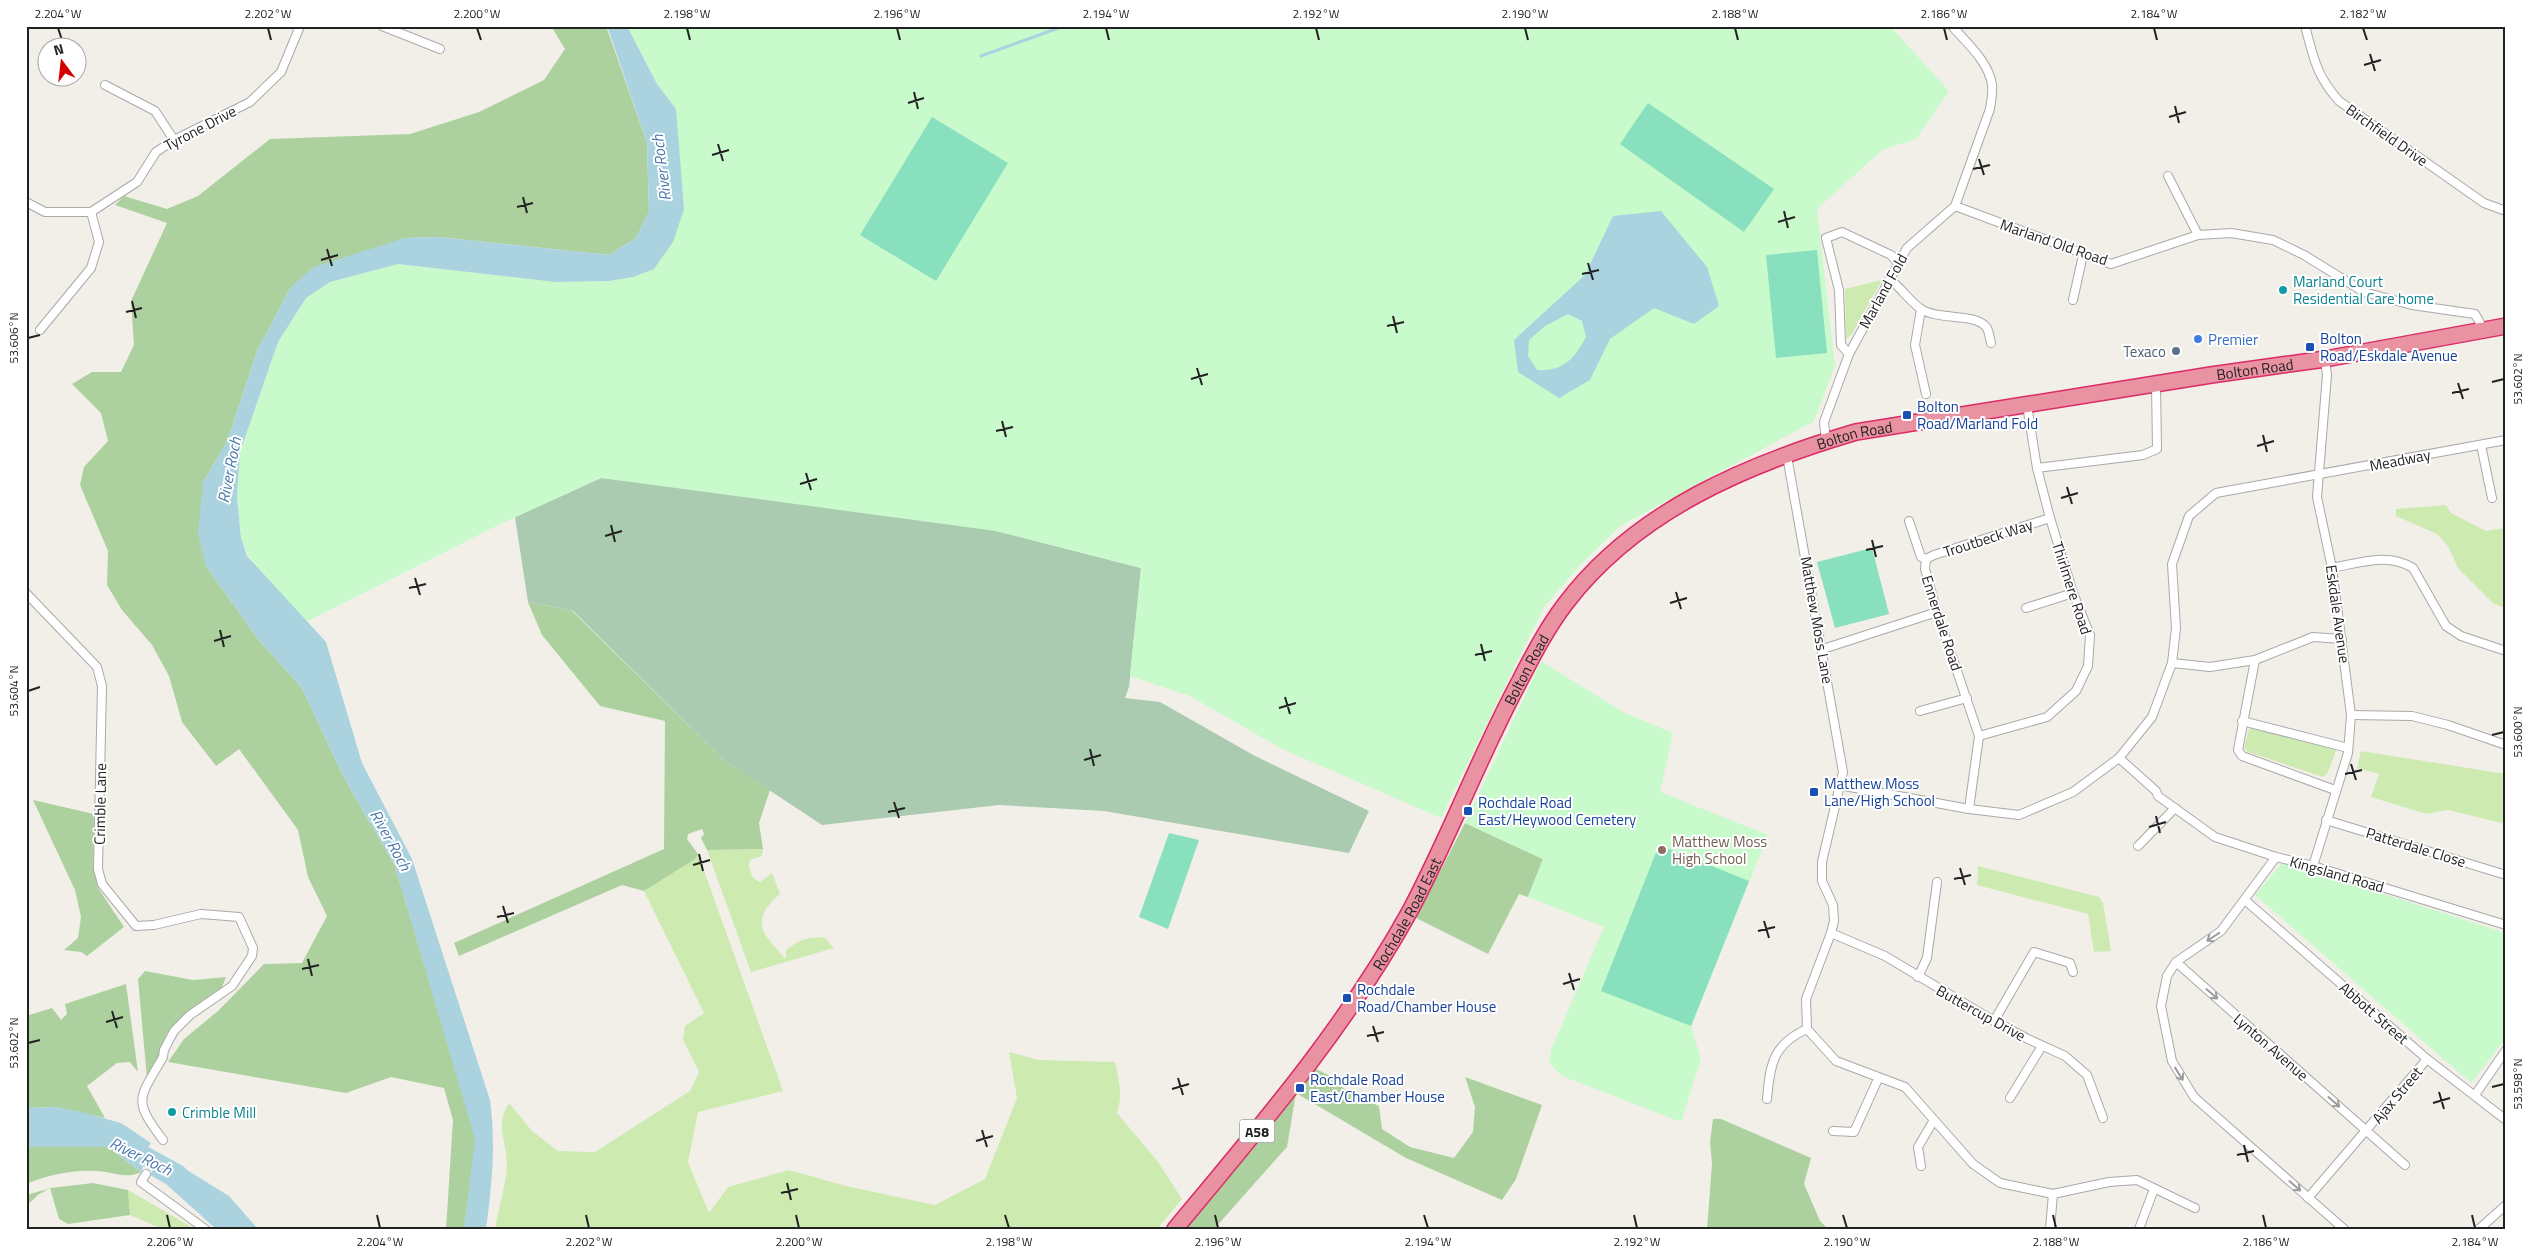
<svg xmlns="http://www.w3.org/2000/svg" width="2532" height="1255" font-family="'Titillium Web',sans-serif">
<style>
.grass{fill:#cdebb0}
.forest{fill:#add19e}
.cemetery{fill:#aacbaf}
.park{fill:#c8facc}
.pitch{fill:#88e0be}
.water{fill:#aad3df;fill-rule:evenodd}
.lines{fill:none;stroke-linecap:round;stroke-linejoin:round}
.stream{stroke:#aad3df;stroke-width:3}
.river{stroke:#aad3df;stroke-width:19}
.street-casing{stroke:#a9a9a9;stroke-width:10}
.highway-casing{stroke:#dc2a67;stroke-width:18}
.street{stroke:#fff;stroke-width:8}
.highway{stroke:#e892a2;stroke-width:15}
.oneway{stroke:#9c9c9c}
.ticks{fill:none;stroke:#222;stroke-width:2}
.culture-dot{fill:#0f9aa8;stroke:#fff;stroke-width:2}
.shop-dot{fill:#3f7fe0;stroke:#fff;stroke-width:2}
.transit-dot{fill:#1a4fb4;stroke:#fff;stroke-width:2}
.service-dot{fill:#5c6f8a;stroke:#fff;stroke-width:2}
.education-dot{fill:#8d6e63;stroke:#fff;stroke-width:2}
.labels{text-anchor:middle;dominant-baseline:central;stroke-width:4;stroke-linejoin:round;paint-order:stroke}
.shield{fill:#fff;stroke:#646464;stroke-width:1}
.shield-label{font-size:14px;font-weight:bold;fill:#222}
.street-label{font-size:15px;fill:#222;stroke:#fff}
.culture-label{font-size:15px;fill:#0d838f;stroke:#fff;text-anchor:start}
.transit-label{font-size:15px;fill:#164399;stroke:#fff;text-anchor:start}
.shop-label{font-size:15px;fill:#366cbe;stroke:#fff;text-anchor:start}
.service-label{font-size:15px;fill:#4e5e75;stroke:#fff;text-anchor:end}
.education-label{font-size:15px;fill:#785e54;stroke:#fff;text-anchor:start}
.water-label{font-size:16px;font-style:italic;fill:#4a7aab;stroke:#fff}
.neatline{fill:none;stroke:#222;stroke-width:2}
.ticks-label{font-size:12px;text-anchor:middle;fill:#222}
</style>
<rect width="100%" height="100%" fill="#f2efe9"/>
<g class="grass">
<polygon points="1882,280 1851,335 1846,339 1845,289"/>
<polygon points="2446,505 2451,513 2486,531 2506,528 2506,608 2494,604 2458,568 2448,546 2437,534 2396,516 2396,509"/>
<polygon points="2254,727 2335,748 2336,751 2327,774 2323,777 2248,752 2244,748 2249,729"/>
<polygon points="2361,751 2506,774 2506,824 2448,810 2426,814 2371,797 2379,774 2357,768"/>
<path d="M763,849L762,856L750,860L749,867L753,878L760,882L772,873L780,894C749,920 762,934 786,959V950C799,940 809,936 825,938L834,948L751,972L707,850Z"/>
<path d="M698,854L783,1091L698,1112L688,1162L709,1213L728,1187L789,1170L846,1186L935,1205L985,1179L1017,1098L1009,1052L1039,1060L1115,1062C1119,1079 1123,1096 1117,1113L1158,1162L1182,1199L1157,1229H495C498,1209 507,1182 507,1163C506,1140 495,1124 509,1103L532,1131L558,1151L595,1152L690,1091L699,1072L683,1040L685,1026L704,1013L644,891L694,859Z"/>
<polygon points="1978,866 2099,897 2103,903 2111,951 2094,952 2088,914 1977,885"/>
<polygon points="128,1190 195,1229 162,1229 130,1215"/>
</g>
<g class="forest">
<polygon points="551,26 606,26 647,143 649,212 636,238 609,255 438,237 405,238 291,287 257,351 227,442 203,482 206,566 257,638 302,688 343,776 395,866 476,1139 464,1229 446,1229 453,1120 444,1088 391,1077 346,1093 168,1062 184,1039 218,1011 264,964 302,963 327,916 308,877 298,830 239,749 216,766 182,722 169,676 152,645 122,610 107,585 108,551 80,485 84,467 108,441 101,413 72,384 92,372 121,372 134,345 131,301 167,223 115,205 124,196 167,209 198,196 270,139 410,134 479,112 544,80 565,49"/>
<polygon points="528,602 572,611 724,760 770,790 759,823 763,849 707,850 701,838 704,834 702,829 688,834 687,839 698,854 695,859 644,891 622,885 459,956 454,943 664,849 665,721 600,706 542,635"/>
<polygon points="33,800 94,814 93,868 98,888 124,927 87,956 81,952 64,950 78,938 81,917 75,890"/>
<polygon points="1465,823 1543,859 1528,897 1519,894 1488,954 1416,918"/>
<polygon points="145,971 193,980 226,977 221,990 187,1013 167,1033 160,1056 147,1078 138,979"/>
<polygon points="126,984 138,1072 130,1062 117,1063 87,1086 105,1118 55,1107 26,1108 26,1016 52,1008 61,1020 67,1014 65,1004"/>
<polygon points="1316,1069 1332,1077 1349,1093 1379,1106 1382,1129 1410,1147 1454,1158 1473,1132 1475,1107 1465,1077 1542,1105 1516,1179 1502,1200 1406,1158 1296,1093 1287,1147 1214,1229 1185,1229"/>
<polygon points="1713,1119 1721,1119 1811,1158 1804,1184 1820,1221 1828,1229 1707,1229 1712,1164 1710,1142"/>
<path d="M65,1146L108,1147L141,1172C126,1180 112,1171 95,1171C71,1170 49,1175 26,1184V1147Z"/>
<polygon points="93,1183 128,1190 130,1215 68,1224 59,1219 50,1188 38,1195 26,1206 26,1195 51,1188"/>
</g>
<polygon class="cemetery" points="601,478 856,506 996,531 1141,568 1129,687 1125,698 1160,702 1255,756 1369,811 1349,853 1104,811 999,805 822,825 724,760 573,611 528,602 515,517"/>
<g class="park">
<polygon points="627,26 1890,26 1949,91 1916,139 1882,150 1817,209 1835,366 1814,421 1620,526 1581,564 1544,607 1441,818 1282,749 1190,696 1130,676 1141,568 996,531 601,478 498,525 306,622 248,556 241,538 237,497 240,452 278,342 306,298 330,282 398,264 555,282 609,281 633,277 654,269 673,242 676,109 657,84"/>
<polygon points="1541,661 1623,712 1673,733 1660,792 1768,835 1691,1027 1701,1059 1681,1122 1562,1076 1549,1062 1551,1050 1604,927 1528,897 1543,859 1465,823"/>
<polygon points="2283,862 2506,933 2506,1038 2471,1083 2255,895"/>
</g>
<g class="pitch">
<polygon points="1648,103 1774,189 1744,232 1620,144"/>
<polygon points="932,117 1008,163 936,281 860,235"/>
<polygon points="1817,250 1827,353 1776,358 1766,255"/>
<polygon points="1872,548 1889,614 1835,628 1817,562"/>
<polygon points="1169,833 1199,840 1168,929 1139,917"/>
<polygon points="1659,845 1749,881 1691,1026 1601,991"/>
</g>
<g class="water">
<path d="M607,26H627L657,84L676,109L684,209L673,242L654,269L633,277L609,281L555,282L398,264L330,282L306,298L278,342L240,452L237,497L241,538L247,556L326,642L362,763L412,859L490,1100C496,1144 492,1185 486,1229H464L475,1139L395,866L343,776L302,688L257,638L206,566L198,534L203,482L227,442L257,351L291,287L314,267L405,238L438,237L609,255L636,238L649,212L647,143Z"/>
<path d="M1661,211L1707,267L1719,306L1694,324L1654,308L1610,339L1590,380L1559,398L1518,372L1514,340L1585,275L1613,216ZM1568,314L1582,321L1586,337C1575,358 1563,372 1537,370L1528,356L1529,340L1545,326Z"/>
<polygon points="55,1107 81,1112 121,1123 151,1143 148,1147 150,1149 141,1172 108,1147 26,1147 26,1108"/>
<polygon points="161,1154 229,1196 258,1229 216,1229 166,1184 150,1175"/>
</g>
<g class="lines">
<polyline class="stream" points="981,56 1064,26"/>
<polyline class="river" points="125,1145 178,1174"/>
<defs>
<g id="street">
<polyline points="382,26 440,49"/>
<path d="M2305,26C2314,59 2316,75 2339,101L2484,203L2506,211"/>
<polyline points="105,85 155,111 174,140"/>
<polyline points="2168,176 2198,235"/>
<polyline points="26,202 45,212 91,212 137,182 156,152 174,140 250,102 281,72 300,26"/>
<polyline points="1955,206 2111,264 2198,235 2231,233 2273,240 2304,255 2364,292 2412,305 2475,314 2484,330"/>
<path d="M1889,279C1901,287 1909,301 1921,309C1939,321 1976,312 1987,328C1989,332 1990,339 1991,343"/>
<polyline points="2073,300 2083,255"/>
<polyline points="1921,309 1915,345 1926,394"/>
<polyline points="40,330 91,268 99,242 91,212"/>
<polyline points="1849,354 1841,345 1839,290 1826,238 1842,232 1891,255 1898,263"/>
<path d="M1826,441L1824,422L1849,354L1907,248L1955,206L1990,109C1991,101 1993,93 1992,85C1989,62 1966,42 1952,26"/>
<polyline points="2481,445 2492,498"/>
<polyline points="1787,456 1843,772 1822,862 1822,881 1833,905 1834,921 1831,933 1806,999 1807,1029 1836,1061 1905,1087 1973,1164 2000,1183 2053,1194 2109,1182 2137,1180 2195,1208"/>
<polyline points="2037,468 2143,455 2157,449 2156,384"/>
<polyline points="1909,521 1921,557 1926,559 1925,569 1937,612 1979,736 1969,809"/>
<polyline points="1926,559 1934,555 2050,518"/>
<path d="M2332,568C2359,563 2388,552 2413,568L2446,626L2461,636L2506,651"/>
<path d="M26,593L97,667L102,686L98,869L102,884L136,926L154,925L201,914L239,917L253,948L252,956L232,986L190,1015L174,1031L164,1050L163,1057C139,1099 132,1099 163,1140"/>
<polyline points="2026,608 2073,593"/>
<polyline points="1823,649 1937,612"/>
<polyline points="2255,660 2238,750 2242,756 2335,790"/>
<polyline points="2172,663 2210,667 2255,660 2313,637 2342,639"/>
<polyline points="1920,711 1967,698"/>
<polyline points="2351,715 2412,716 2448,725 2506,745"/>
<polyline points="2242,721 2348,748"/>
<polyline points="1979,736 2047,717 2076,691 2088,666 2090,635 2073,593 2050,518 2037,468 2027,405"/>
<polyline points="2119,758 2156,791 2158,796 2215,837 2276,857 2313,866 2506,925"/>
<polyline points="1839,785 1969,809 2019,815 2073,792 2119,758 2152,717 2172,663 2176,628 2172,564 2189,516 2216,493 2506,440"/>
<polyline points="2326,820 2506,875"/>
<polyline points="2138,846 2175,808"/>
<polyline points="2276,857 2221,931 2176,962 2167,976 2161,1006 2172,1061 2194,1097 2344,1229"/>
<polyline points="2313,866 2348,753 2351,715 2332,568 2317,497 2327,375 2325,359"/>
<polyline points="2246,901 2427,1059 2506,1120"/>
<polyline points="1831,933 1885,956 1994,1021 2028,1039 2065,1056 2087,1075 2103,1118"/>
<polyline points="2176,962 2405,1165"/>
<polyline points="1918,977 1927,958 1937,882"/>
<polyline points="1994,1021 2034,952 2070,963 2073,972"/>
<polyline points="2475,1095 2506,1050"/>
<polyline points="2010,1098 2042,1046"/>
<path d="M1767,1099C1770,1064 1773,1044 1807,1029"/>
<polyline points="1833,1131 1854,1132 1878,1079"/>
<polyline points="1921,1166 1918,1147 1934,1120"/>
<polyline points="146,1174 141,1182 205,1229"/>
<polyline points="2308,1198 2427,1059"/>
<polyline points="2050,1229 2053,1194"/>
<polyline points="2139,1229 2154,1189"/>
<polyline points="2479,1229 2506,1205"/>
</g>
<g id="highway">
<path id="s1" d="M1175,1229C1260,1127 1347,1026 1411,909C1449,837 1478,760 1516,688C1531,659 1546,629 1566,603C1636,511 1747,464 1856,432L2211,375L2325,359L2506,326"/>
</g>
</defs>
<use href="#street" class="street-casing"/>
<use href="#highway" class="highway-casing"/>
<use href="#street" class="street"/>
<use href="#highway" class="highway"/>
</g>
<defs><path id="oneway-shaft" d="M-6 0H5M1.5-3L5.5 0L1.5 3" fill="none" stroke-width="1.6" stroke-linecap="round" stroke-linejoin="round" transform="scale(1.25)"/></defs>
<g class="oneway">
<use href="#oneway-shaft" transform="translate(2213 937) rotate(146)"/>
<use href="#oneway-shaft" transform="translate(2212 994) rotate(41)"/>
<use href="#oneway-shaft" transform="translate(2179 1074) rotate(58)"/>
<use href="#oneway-shaft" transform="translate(2334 1102) rotate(41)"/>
<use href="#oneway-shaft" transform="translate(2295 1186) rotate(41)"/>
</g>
<path class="ticks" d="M58,28L62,40M268,28L271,40M477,28L481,40M687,28L690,40M897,28L900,40M1106,28L1109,40M1316,28L1319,40M1525,28L1528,40M1735,28L1738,40M1944,28L1947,40M2154,28L2157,40M2363,28L2367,40M2370,54L2375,71M2364,65L2381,60M914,92L918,109M908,103L924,98M2175,106L2179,123M2169,117L2186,112M718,144L723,161M712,155L729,150M1979,159L1984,175M1973,169L1990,165M523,197L527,213M517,207L533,203M1784,211L1788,228M1778,222L1795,217M327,249L332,266M321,260L338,255M1588,263L1593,280M1582,274L1599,270M132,301L136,318M126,312L142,308M1393,316L1397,333M1387,326L1404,322M28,338L40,335M1197,368L1202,385M1191,379L1208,374M2492,382L2504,379M2458,383L2463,399M2452,393L2469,389M1002,421L1006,437M996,431L1013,427M2263,435L2267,452M2257,446L2274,441M806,473L811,490M800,484L817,479M2067,487L2072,504M2061,498L2078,493M611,525L615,542M605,536L622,531M1872,540L1876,557M1866,550L1883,546M415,578L420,595M409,588L426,584M1676,592L1681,609M1670,603L1687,598M220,630L224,647M214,641L231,636M1481,644L1485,661M1475,655L1492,651M28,691L40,687M1285,697L1290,714M1279,708L1296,703M2492,735L2504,732M1090,749L1094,766M1084,760L1101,755M2351,764L2356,780M2345,774L2362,770M894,802L899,818M888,812L905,808M2156,816L2160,833M2149,827L2166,822M699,854L703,871M693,865L710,860M1960,868L1965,885M1954,879L1971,875M503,906L508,923M497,917L514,913M1764,921L1769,938M1758,931L1775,927M308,959L312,976M302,969L319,965M1569,973L1574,990M1563,984L1580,979M112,1011L117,1028M106,1022L123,1017M1373,1026L1378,1042M1367,1036L1384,1032M28,1043L40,1040M1178,1078L1183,1095M2492,1087L2504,1084M1172,1089L1189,1084M2439,1092L2444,1109M2433,1103L2450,1098M982,1130L987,1147M976,1141L993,1136M2244,1145L2248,1162M2237,1155L2254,1151M787,1183L791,1200M781,1193L798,1189M167,1215L170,1228M377,1215L380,1228M586,1215L589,1228M796,1215L799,1228M1005,1215L1009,1228M1215,1215L1218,1228M1424,1215L1428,1228M1634,1215L1637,1228M1843,1215L1847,1228M2053,1215L2056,1228M2263,1215L2266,1228M2472,1215L2475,1228"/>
<g class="culture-dot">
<circle cx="2283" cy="290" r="5"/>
<circle cx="172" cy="1112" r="5"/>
</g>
<circle class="shop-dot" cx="2198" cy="339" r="5"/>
<g class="transit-dot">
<rect x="2305" y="342" width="10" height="10" rx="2.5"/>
<rect x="1902" y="410" width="10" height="10" rx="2.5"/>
<rect x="1809" y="787" width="10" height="10" rx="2.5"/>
<rect x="1463" y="806" width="10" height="10" rx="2.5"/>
<rect x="1342" y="993" width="10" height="10" rx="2.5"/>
<rect x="1295" y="1083" width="10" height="10" rx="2.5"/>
</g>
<circle class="service-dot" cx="2176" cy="351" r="5"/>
<circle class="education-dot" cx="1662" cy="850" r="5"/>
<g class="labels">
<rect class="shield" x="1239.5" y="1119.5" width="35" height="23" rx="4"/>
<g class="shield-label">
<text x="1257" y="1131">A58</text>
</g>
<g class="street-label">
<text transform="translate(200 128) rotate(-28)">Tyrone Drive</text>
<text transform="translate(2387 135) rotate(35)">Birchfield Drive</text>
<text transform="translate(2054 242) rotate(19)">Marland Old Road</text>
<text transform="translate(1883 291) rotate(-61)">Marland Fold</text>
<text stroke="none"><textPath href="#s1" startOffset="1488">Bolton Road</textPath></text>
<text stroke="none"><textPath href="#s1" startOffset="1082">Bolton Road</textPath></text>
<text transform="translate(2400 460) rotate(-11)">Meadway</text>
<text transform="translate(1988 538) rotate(-18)">Troutbeck Way</text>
<text transform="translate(2072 588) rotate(72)">Thirlmere Road</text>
<text transform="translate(2338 614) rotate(82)">Eskdale Avenue</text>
<text transform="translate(1817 620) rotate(80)">Matthew Moss Lane</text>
<text transform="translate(1942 623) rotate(72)">Ennerdale Road</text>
<text stroke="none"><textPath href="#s1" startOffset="664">Bolton Road</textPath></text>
<text transform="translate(100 804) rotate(-89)">Crimble Lane</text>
<text transform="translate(2416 847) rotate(17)">Patterdale Close</text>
<text transform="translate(2337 874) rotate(16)">Kingsland Road</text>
<text stroke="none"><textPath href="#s1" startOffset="392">Rochdale Road East</textPath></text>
<text transform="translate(1981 1013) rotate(29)">Buttercup Drive</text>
<text transform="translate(2374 1013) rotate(41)">Abbott Street</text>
<text transform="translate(2271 1047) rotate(41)">Lynton Avenue</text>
<text transform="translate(2397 1095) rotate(-50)">Ajax Street</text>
</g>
<g class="culture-label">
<text x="2293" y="281">Marland Court<tspan x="2293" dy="17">Residential Care home</tspan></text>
<text x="182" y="1112">Crimble Mill</text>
</g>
<g class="transit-label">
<text x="2320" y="338">Bolton<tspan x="2320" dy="17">Road/Eskdale Avenue</tspan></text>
<text x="1917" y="406">Bolton<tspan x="1917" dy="17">Road/Marland Fold</tspan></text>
<text x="1824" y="783">Matthew Moss<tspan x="1824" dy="17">Lane/High School</tspan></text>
<text x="1478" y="802">Rochdale Road<tspan x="1478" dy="17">East/Heywood Cemetery</tspan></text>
<text x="1357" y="989">Rochdale<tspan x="1357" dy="17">Road/Chamber House</tspan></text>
<text x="1310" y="1079">Rochdale Road<tspan x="1310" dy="17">East/Chamber House</tspan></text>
</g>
<g class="shop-label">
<text x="2208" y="339">Premier</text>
</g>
<g class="service-label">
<text x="2166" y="351">Texaco</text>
</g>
<g class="education-label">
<text x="1672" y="841">Matthew Moss<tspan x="1672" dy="17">High School</tspan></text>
</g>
<g class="water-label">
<text transform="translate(661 168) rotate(-97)">River Roch</text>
<text transform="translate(229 470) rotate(-79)">River Roch</text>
<text transform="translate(391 840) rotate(61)">River Roch</text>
<text transform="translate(141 1156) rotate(26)">River Roch</text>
</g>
</g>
<rect width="2532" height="1255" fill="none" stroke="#ffffff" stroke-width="55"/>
<g transform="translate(62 62) rotate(345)"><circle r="24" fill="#ffffff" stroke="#a7a7a7"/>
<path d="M0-4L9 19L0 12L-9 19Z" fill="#d40000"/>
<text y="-8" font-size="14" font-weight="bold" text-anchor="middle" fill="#222222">N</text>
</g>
<rect x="28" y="28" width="2476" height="1200" class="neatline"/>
<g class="ticks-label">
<text x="58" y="18">2.204°W</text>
<text x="268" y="18">2.202°W</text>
<text x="477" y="18">2.200°W</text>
<text x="687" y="18">2.198°W</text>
<text x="897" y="18">2.196°W</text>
<text x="1106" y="18">2.194°W</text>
<text x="1316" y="18">2.192°W</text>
<text x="1525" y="18">2.190°W</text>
<text x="1735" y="18">2.188°W</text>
<text x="1944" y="18">2.186°W</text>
<text x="2154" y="18">2.184°W</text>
<text x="2363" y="18">2.182°W</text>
<text transform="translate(14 338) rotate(-90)" y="4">53.606°N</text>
<text transform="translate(2518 379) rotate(-90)" y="4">53.602°N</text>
<text transform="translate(14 691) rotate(-90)" y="4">53.604°N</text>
<text transform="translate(2518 732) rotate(-90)" y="4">53.600°N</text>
<text transform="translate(14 1043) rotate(-90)" y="4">53.602°N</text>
<text transform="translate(2518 1084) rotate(-90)" y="4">53.598°N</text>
<text x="170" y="1246">2.206°W</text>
<text x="380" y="1246">2.204°W</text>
<text x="589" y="1246">2.202°W</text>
<text x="799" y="1246">2.200°W</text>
<text x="1009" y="1246">2.198°W</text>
<text x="1218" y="1246">2.196°W</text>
<text x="1428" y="1246">2.194°W</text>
<text x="1637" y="1246">2.192°W</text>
<text x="1847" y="1246">2.190°W</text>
<text x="2056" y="1246">2.188°W</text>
<text x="2266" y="1246">2.186°W</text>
<text x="2475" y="1246">2.184°W</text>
</g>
</svg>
